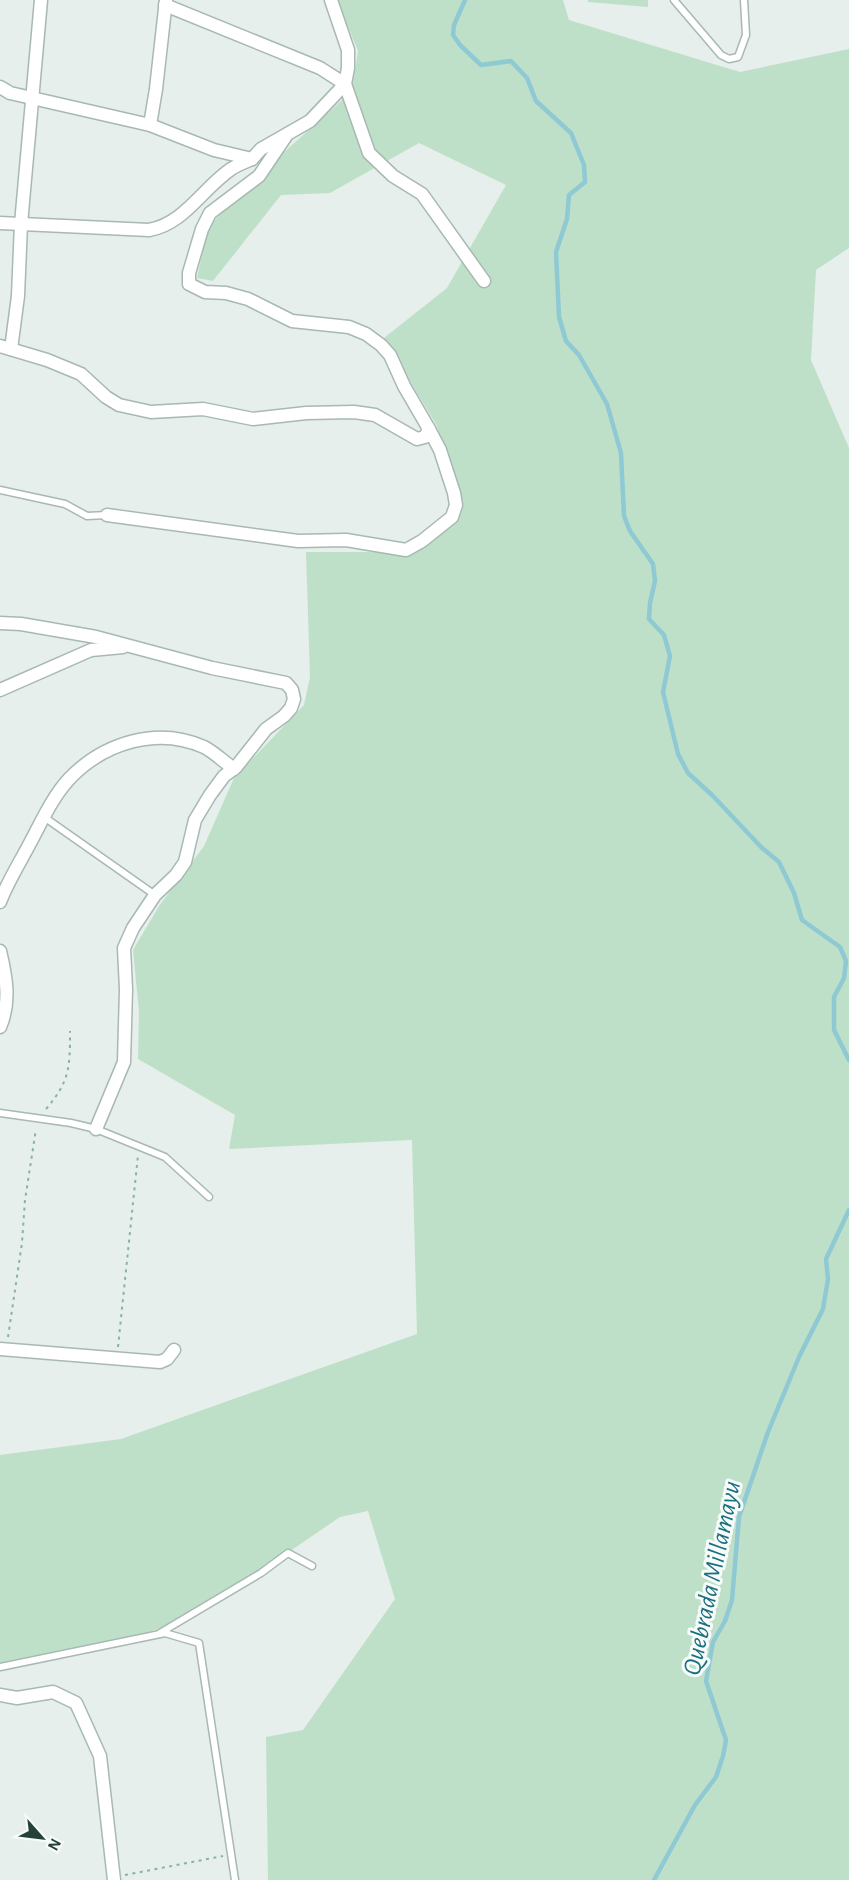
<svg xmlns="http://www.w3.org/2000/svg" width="849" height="1880" font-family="'Alegreya Sans',sans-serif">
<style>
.green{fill:#bfe0c8}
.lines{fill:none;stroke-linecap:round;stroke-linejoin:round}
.stream{stroke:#8ec9d4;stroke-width:4.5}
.service-casing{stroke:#a8b8b2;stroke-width:9}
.minor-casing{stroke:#a8b8b2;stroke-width:15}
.path{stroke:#86b3a5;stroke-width:2;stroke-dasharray:3 4.5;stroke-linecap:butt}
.service{stroke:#fff;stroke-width:6}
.minor{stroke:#fff;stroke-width:12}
.labels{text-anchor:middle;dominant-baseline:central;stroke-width:6;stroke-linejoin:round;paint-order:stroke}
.water-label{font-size:26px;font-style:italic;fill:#1c6f80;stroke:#f7fbf9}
</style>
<rect width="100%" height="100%" fill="#e6efeb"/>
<g class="green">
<polygon points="337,0 563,0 569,20 740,72 849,49 849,248 816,270 811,360 849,448 849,1880 268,1880 266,1737 303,1730 395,1599 368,1511 340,1517 189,1620 121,1640 0,1667 0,1455 121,1439 417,1334 412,1140 229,1149 235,1115 138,1059 139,1012 133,950 159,906 204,846 234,778 304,705 310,677 306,552 406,552 457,503 437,426 384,338 447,288 506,185 419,143 330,193 281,195 213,281 197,278 208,227 261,173 352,91 358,51"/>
<polygon points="588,0 648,0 648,7 588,2"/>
</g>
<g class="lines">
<g class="stream">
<polyline points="465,0 454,25 453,35 460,45 481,65 511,61 527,78 536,101 571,133 584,165 585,182 569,195 567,219 556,252 559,317 566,341 579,355 607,404 621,453 624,516 630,531 653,564 655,581 650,603 649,619 664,635 670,656 663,692 678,754 688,773 713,796 761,847 779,862 794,893 802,920 840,947 846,961 844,978 834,997 834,1030 849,1060"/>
<polyline points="654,1880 695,1805 716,1777 723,1756 726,1740 706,1681 713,1642 725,1621 732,1600 739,1517 768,1432 799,1357 823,1309 828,1279 826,1259 849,1210"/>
</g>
<defs>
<g id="service">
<polyline points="674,0 721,55 729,59 738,57 746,35 744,0"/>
<polyline points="0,490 65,504 87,516 107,515"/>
<polyline points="44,817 155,895"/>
<polyline points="0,1113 71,1123 96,1129 165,1157 209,1197"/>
<polyline points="160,1633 261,1573 288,1553 312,1566"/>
<polyline points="0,1667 165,1633 199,1643 235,1880"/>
</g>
<g id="minor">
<polyline points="165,5 320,68 345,84 369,153 393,176 422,194 484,281"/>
<polyline points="0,87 10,93 150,125 214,150 252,159 261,149 310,121 345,84 348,68 348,50 331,0"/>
<polyline points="150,125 156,89 166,0"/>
<path d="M0,223L149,230C184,224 202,189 231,169C237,165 245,162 252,159"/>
<polyline points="0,346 47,360 81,374 106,397 119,405 151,412 203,409 253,419 306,413 354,412 375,415 417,439 425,437 429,429 404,386 390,355 381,345 366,334 349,327 292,321 248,299 226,293 205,292 189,284 189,273 202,229 210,213 259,176 286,136"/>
<polyline points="11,349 18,296 21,224 41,0"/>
<polyline points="107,515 298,541 346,540 406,550 422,541 452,517 456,505 454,493 440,450 429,429"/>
<polyline points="0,623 21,624 96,637 212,668 286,683 292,690 294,699 291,708 284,716 266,729 236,767 224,776 210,795 195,820 185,862 176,875 155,895 133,928 124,948 126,989 124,1062 96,1129"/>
<polyline points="0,690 91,650 123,647"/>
<path d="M0,902C7,883 19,864 29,845C41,823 52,797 70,778C104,743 157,726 204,747C214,752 224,762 234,769"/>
<path d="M0,951C6,976 11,1002 0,1027"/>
<polyline points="0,1349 160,1362 167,1359 174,1350"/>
<polyline points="0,1695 17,1698 53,1692 76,1703 100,1756 114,1880"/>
</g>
</defs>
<use href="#service" class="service-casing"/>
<use href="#minor" class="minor-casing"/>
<g class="path">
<path d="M46,1109C70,1081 70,1067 70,1031"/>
<polyline points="8,1337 22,1243 25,1200 36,1129"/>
<polyline points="118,1347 138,1155"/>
<polyline points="125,1875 223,1856"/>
</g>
<use href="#service" class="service"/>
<use href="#minor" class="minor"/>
</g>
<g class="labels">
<g class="water-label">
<text transform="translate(712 1578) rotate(-78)">Quebrada Millamayu</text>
</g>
</g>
<g transform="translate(42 1838) rotate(118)" stroke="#f7fbf9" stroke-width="4.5" paint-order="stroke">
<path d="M0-4.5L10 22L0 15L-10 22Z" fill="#24423a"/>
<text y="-9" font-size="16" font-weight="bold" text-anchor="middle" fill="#24423a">N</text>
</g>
</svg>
